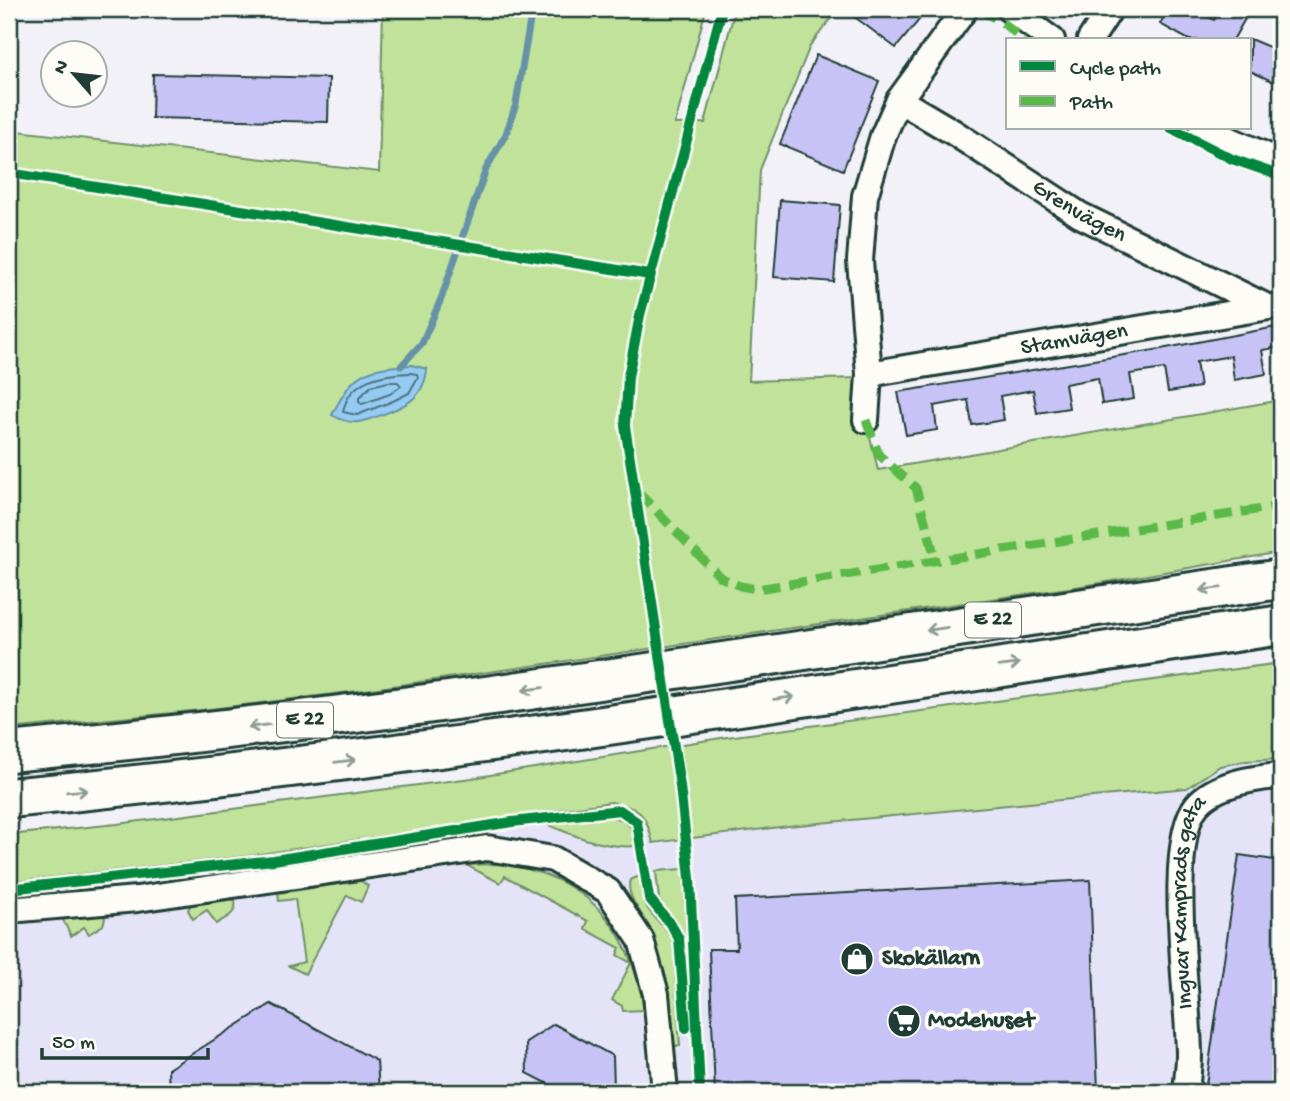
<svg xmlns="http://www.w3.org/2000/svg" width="1290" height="1101" font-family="'Gochi Hand',sans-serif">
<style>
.built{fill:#e5e3f7}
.green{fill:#c1e29b;stroke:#709068;stroke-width:2;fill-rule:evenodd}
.water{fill:#95caf3;stroke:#6692a7;stroke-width:2}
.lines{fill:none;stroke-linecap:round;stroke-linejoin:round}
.shore{stroke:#4e7580;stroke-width:2}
.stream{stroke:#6692a7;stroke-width:7}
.building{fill:#c8c3f6;stroke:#1f3d34;stroke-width:2}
.street-casing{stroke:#1f3d34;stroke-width:30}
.highway-casing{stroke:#1f3d34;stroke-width:44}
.street{stroke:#fdfcf7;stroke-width:24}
.highway{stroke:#fdfcf7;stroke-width:38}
.quiet{stroke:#58b947;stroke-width:9;stroke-dasharray:18 9;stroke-linecap:butt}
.cycleway-casing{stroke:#fdfcf7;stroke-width:15}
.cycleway{stroke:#00873e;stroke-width:10}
.oneway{stroke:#8e9c96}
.labels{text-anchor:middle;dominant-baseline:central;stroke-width:7;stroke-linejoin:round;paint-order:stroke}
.shield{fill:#fdfcf7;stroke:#62766e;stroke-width:2}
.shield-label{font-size:21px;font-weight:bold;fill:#1f3d34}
.street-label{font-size:23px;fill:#1f3d34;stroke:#fdfcf7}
.poi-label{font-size:23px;font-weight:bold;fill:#1f3d34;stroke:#fdfcf7;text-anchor:start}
</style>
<rect width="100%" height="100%" fill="#f2f1f7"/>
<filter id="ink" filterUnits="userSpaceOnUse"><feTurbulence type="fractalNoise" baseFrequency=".0143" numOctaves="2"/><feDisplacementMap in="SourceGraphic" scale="14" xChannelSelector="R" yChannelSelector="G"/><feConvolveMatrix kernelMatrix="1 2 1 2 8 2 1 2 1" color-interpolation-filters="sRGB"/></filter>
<g filter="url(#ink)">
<polygon class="built" points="1281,663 1281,1092 9,1092 9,835 117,824 472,778 727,737"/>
<g class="green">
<path d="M383,9H706L675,124L705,123L735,9H838L810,46L760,170L749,381L860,378L866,420L878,470L1281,400V552L1089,585L358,691L202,710L9,729V130L379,172ZM411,365L427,369L397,408L358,422Z"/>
<path d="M1281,663V759L1245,761L1220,766L1187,788L788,826L653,843C646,814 641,808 611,802L247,856L9,882V835L117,824L472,778L727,737Z"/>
<path d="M601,816C624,816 634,824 637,846C605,849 575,836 546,824Z"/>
<path d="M500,864C587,875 630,926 644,1010L623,1011L622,1006L612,1000L631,963L617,955L620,948L585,929L588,921L505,876L500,883L466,865Z"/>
<polygon points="683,869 686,934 683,935 659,899 656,871"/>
<path d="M640,876C641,887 642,900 648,909C656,921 668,928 673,942L680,1046H673C668,1008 666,965 650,929C643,913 625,897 630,880Z"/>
<polygon points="361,881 368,886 361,902 347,895 305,974 289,966 304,962 295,899 279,901 278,893"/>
<path d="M229,898L235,901C238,914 225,918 216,924L207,910L193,919L188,910L192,902Z"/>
<polygon points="102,913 105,918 103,925 89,934 84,927 71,936 63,920 67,916"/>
</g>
<path class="water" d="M411,365L427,369C427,378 421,392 414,398C405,407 371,420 358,422C349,423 339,419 332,415C354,371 364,368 411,365Z"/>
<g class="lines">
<g class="shore">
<path d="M411,373L417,374L418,377L409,393L393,401L357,415L343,412C349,378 383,374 411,373Z"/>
<polygon points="388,382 398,382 401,386 390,394 362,404 359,402 359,398 371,386"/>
</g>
<polyline class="stream" points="401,366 422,343 441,299 486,169 506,134 516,104 532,9"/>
</g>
<g class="building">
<polygon points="844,9 928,9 896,48"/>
<polygon points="1169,9 1194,9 1214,20 1221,9 1232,9 1246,17 1233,40 1189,40 1160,24"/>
<polygon points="1250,39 1281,52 1281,85 1250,71"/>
<polygon points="816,55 879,81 843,170 780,144"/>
<polygon points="153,74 329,78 328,122 152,118"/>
<polygon points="780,200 840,205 834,282 774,277"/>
<polygon points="1281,326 1281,347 1262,350 1266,374 1234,380 1231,356 1196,362 1200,387 1168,392 1164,369 1130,374 1134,399 1102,404 1098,378 1065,384 1069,408 1037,413 1033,390 1000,396 1004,420 972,425 968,400 934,406 937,430 906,435 898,392 1161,349"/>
<polygon points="1239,855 1281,861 1281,1092 1205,1092"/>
<polygon points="1090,880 1098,1092 715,1092 709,949 737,949 735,899"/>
<polygon points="271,1004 377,1061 379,1092 169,1092 168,1069"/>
<polygon points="554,1024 613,1056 614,1088 607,1092 564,1092 527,1073 526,1042"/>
</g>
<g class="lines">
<defs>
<g id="street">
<polyline points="1009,9 1052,40"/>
<polyline points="1090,40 1110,9"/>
<path id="s1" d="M899,100L953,132L1080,215L1267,307"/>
<polyline points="1202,128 1281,162"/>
<path id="s2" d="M869,374L1269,307"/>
<polyline points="866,420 869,374 860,261 865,196 883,136 899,100 965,9"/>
<polyline points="9,910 137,899 487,848 553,859 608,891 641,940 656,994 665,1092"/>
<path id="s3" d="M1186,1092C1187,1080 1189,1067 1189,1055C1189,1002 1165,842 1197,805C1216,783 1254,778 1281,776"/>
</g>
<g id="highway">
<path d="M9,752C435,712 858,640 1281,579"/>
<path d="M9,798C435,757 858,688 1281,625"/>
</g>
</defs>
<use href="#street" class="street-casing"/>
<use href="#highway" class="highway-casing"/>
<use href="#street" class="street"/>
<use href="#highway" class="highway"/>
<g class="quiet">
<polyline points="979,9 1004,24 1024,40"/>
<polyline points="866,420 879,455 916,488 936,561"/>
<polyline points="638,492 720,577 740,586 757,589 1281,506"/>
</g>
<defs>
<g id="cycleway">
<polyline points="1171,128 1232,159 1281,176"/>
<polyline points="9,173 650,275"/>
<polyline points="9,889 274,860 512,822 620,810 637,822 649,898 672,926 679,939 686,1028"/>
<polyline points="700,1092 690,878 680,786 625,426 628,377 640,315 722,9"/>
</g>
</defs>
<use href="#cycleway" class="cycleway-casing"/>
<use href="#cycleway" class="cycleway"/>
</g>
<defs><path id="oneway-shaft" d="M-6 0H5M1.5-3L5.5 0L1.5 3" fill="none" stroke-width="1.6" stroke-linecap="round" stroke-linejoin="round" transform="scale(1.75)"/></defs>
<g class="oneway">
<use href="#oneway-shaft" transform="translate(1211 589) rotate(172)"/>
<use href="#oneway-shaft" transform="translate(937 629) rotate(171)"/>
<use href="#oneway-shaft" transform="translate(1009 665) rotate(-8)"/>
<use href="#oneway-shaft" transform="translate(533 689) rotate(172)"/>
<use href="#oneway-shaft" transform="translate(784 698) rotate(-8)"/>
<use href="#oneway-shaft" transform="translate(259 726) rotate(173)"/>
<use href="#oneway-shaft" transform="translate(345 761) rotate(-7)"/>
<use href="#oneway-shaft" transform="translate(77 791) rotate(-5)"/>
</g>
</g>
<defs>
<symbol id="shop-disc" viewBox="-11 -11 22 22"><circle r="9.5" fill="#1f3d34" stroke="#fdfcf7"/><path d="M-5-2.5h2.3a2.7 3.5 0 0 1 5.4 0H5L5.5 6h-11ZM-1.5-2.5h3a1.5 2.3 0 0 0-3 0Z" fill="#fff"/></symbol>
<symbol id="supermarket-disc" viewBox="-11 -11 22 22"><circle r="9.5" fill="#1f3d34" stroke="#fdfcf7"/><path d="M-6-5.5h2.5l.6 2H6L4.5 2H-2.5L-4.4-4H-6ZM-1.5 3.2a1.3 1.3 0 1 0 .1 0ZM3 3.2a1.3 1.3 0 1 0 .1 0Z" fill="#fff"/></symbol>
</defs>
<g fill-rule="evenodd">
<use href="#shop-disc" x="838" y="940" width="38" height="38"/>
<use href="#supermarket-disc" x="885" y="1002" width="38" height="38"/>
</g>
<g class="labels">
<g class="shield">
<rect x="965" y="602.5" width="56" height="35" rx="5"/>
<rect x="277" y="702.5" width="56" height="35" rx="5"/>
</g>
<g class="shield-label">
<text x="993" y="620">E 22</text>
<text x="305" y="720">E 22</text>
</g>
<g class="street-label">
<text stroke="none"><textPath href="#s1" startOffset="212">Grenvägen</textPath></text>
<text stroke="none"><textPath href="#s2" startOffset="208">Stamvägen</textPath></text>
<text stroke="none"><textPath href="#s3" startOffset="191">Ingvar Kamprads gata</textPath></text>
</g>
<g class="poi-label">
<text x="882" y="959">Skokällarn</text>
<text x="928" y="1021">Modehuset</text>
</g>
</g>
<rect width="1290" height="1101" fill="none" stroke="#fdfcf7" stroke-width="35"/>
<rect x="18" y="18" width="1255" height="1066" fill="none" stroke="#1f3d34" stroke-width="2.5" filter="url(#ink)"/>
<rect x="1006" y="38" width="245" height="91" fill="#fdfcf7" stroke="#a4b0a9" stroke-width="2"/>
<rect x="1020" y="61" width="35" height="10" fill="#00873e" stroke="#a4b0a9" stroke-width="2"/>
<text x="1070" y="74" font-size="21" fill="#1f3d34">Cycle path</text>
<rect x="1020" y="96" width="35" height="10" fill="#58b947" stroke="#a4b0a9" stroke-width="2"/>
<text x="1070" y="108" font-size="21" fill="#1f3d34">Path</text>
<g transform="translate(74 74) rotate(298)"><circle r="33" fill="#fdfcf7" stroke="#a4b0a9" stroke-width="2"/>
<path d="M0-5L12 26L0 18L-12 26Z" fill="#1f3d34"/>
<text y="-10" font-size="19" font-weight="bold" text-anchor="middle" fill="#1f3d34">N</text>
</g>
<path d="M42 1048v10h166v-10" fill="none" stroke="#1f3d34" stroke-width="3.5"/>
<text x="52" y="1048" font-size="21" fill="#1f3d34" stroke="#fdfcf7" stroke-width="5" paint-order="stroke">50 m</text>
</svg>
